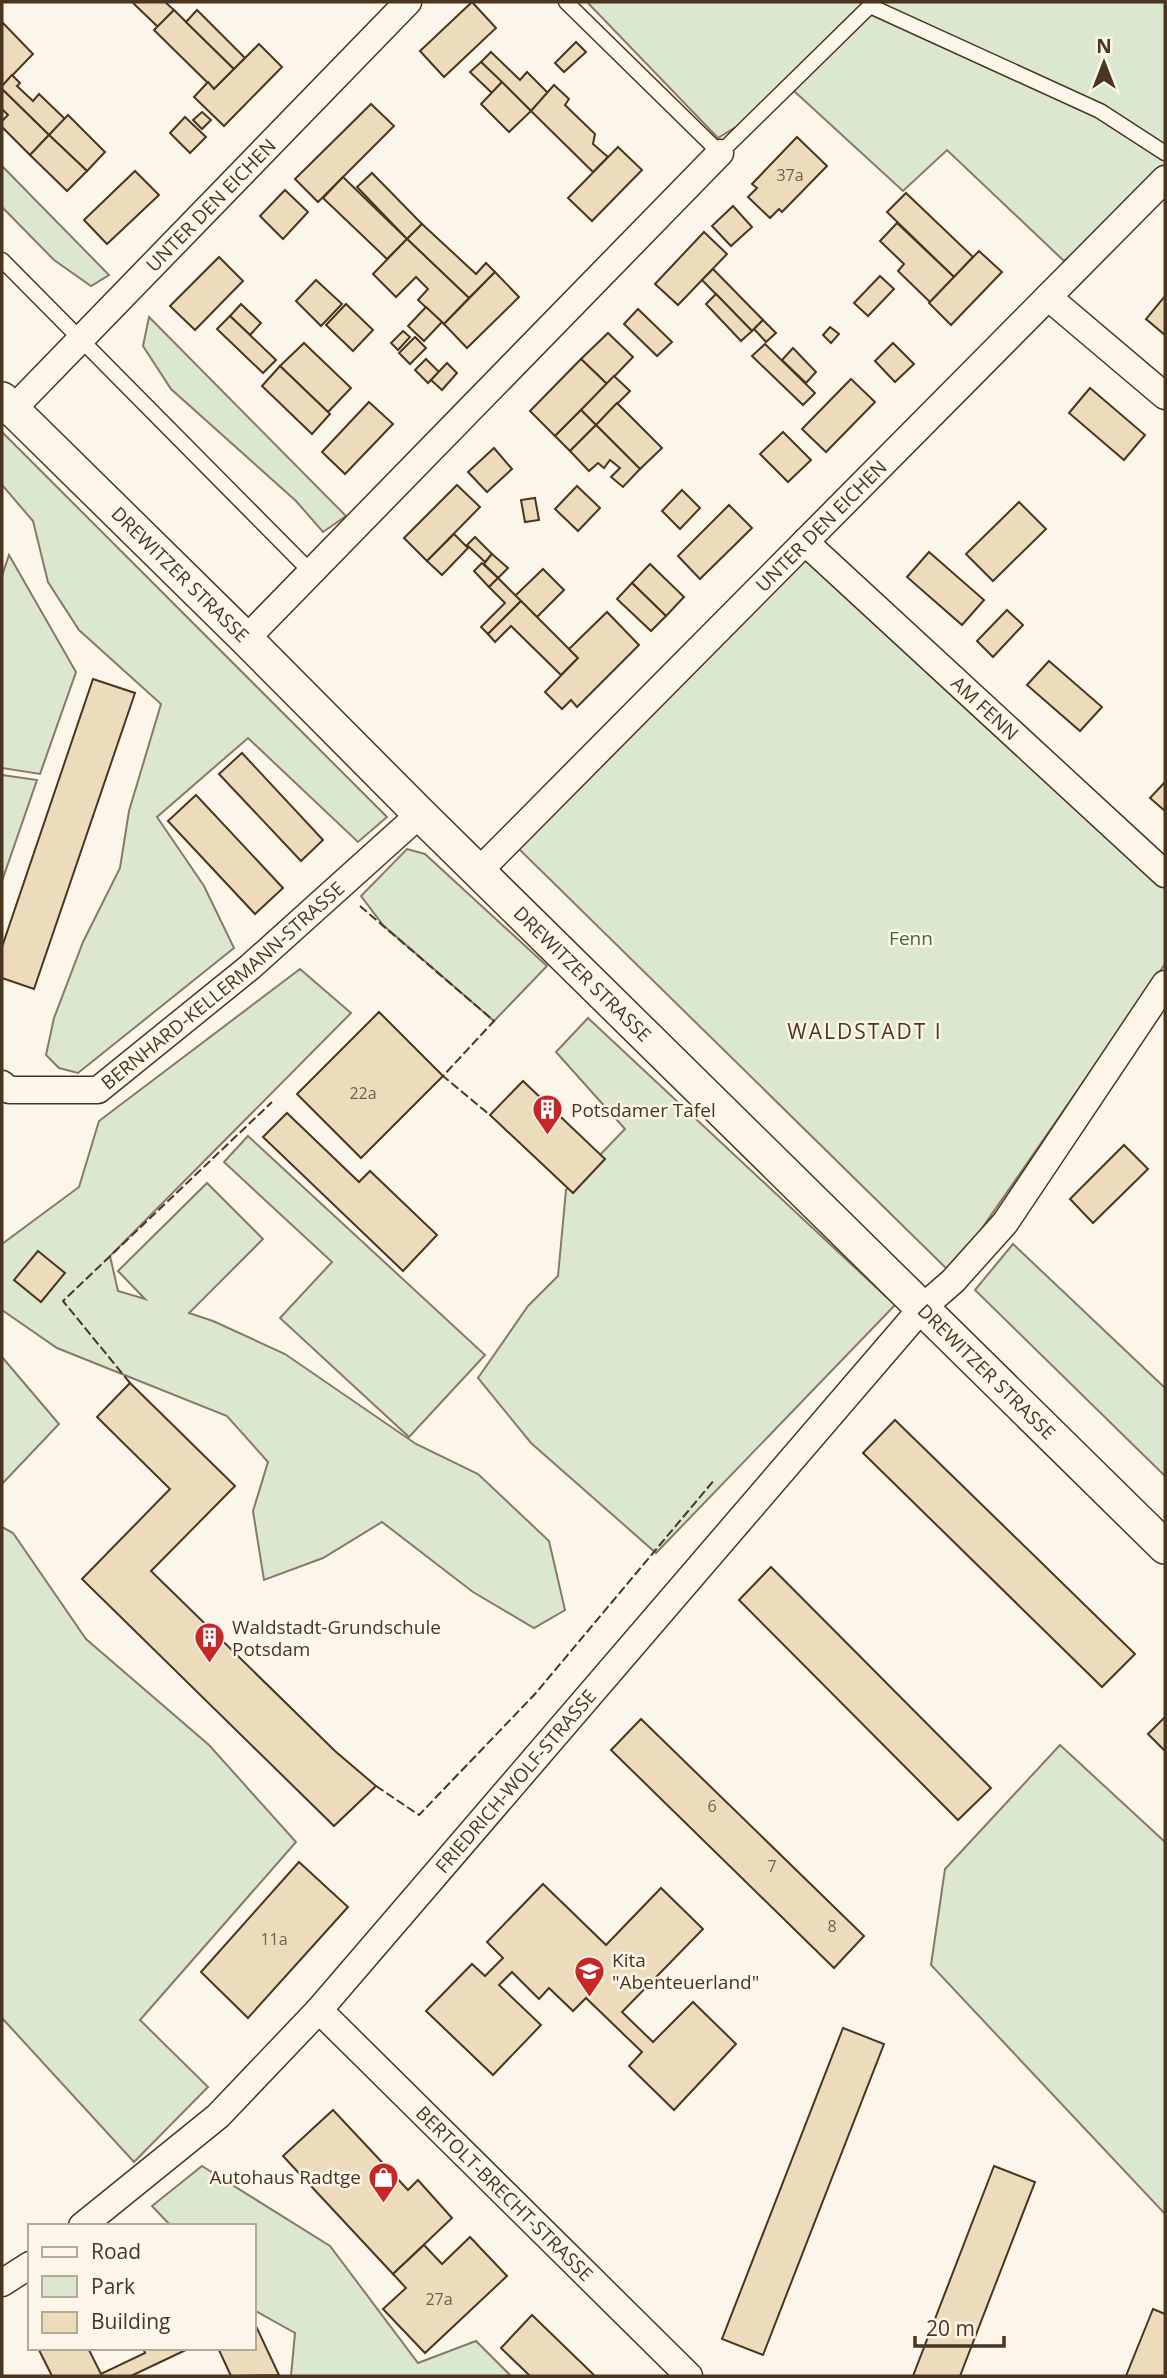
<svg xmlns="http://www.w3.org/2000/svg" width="1167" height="2378" font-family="'Open Sans',sans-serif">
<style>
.green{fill:#dce7d0;stroke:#887966;stroke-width:2}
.building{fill:#ecdcbc;stroke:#4a3520;stroke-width:2}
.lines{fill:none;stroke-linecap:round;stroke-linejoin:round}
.service-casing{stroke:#4a3520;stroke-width:17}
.minor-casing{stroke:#4a3520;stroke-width:29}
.tertiary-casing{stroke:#4a3520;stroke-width:36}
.service{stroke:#fbf6e9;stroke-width:14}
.minor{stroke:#fbf6e9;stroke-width:26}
.tertiary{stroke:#fbf6e9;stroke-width:33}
.fence{stroke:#4a3520;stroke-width:2;stroke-dasharray:9 3.5;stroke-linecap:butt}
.labels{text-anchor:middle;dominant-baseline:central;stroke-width:5;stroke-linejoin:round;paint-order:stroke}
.number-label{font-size:16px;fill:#725f47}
.street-label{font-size:19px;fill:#4a3520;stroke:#fbf6e9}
.park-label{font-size:19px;fill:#436837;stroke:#fbf6e9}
.poi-label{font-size:19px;fill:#4a3520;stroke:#fbf6e9;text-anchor:start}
.neighbourhood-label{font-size:21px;letter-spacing:2px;fill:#4a3520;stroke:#fbf6e9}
</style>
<rect width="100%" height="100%" fill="#fbf6e9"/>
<g class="green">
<polygon points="587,2 1165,2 1165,174 1064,261 947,150 903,191 794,91 718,138"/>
<polygon points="2,166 109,275 91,286 54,260 2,207"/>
<polygon points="149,317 346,516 323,532 296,501 171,389 143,346"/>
<polygon points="2,432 387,817 358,842 248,738 157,817 204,886 234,948 78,1073 59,1068 46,1055 54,1018 83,942 120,868 129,811 161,704 79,630 48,582 33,521 2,485"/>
<polygon points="9,555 76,672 40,774 2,768 2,576"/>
<polygon points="805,556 1165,884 1165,964 951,1273 518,848"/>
<polygon points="2,775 37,780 2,881"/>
<polygon points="407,849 425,854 547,966 494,1021 383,925 361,896"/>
<polygon points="300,969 351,1013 110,1256 118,1291 145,1299 118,1271 207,1183 263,1239 189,1313 213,1321 285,1354 416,1444 478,1474 549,1541 565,1610 534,1628 473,1592 382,1522 323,1558 264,1580 253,1511 268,1462 227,1416 57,1348 2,1310 2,1244 79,1187 99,1121"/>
<polygon points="588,1018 895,1305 656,1553 531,1443 478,1378 528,1306 558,1276 566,1190 625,1129 556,1052"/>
<polygon points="248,1136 485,1355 409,1437 280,1318 332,1262 224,1162"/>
<polygon points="1013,1244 1165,1388 1165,1476 975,1290"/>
<polygon points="2,1357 59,1424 2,1484"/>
<polygon points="2,1527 13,1533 86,1639 209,1745 296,1842 140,2020 208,2087 134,2162 2,2018"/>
<polygon points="1060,1745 1165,1842 1165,2214 931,1965 945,1869"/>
<polygon points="202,2166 330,2246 418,2363 476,2341 511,2376 291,2376 295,2333 254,2310 254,2226 171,2226 152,2206"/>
</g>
<g class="building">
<polygon points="132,2 165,2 174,10 158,27"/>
<polygon points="472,2 496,28 444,77 420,51"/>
<polygon points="174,10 234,69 214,89 154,30"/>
<polygon points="197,10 245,58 234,69 186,22"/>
<polygon points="2,22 33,54 2,86"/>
<polygon points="576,42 586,52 564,72 555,63"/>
<polygon points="259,44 282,67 224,126 194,97 208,82 214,89"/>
<polygon points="491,52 520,80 527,72 548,93 531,111 481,62"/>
<polygon points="481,62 502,82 492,93 470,72"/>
<polygon points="12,75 20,83 17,86 33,101 39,94 65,119 49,135 2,89 2,86"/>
<polygon points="502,82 531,111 509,132 481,104"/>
<polygon points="554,85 569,99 565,105 595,134 593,144 608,157 593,172 531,111"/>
<polygon points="2,89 49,135 30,155 2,127 2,121 8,115 2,109"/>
<polygon points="371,104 394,126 318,202 295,179"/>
<polygon points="202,112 211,120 202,129 193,120"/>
<polygon points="68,115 105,152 87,171 49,135"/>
<polygon points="185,117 206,137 190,153 170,133"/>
<polygon points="49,135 87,171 67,191 30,155"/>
<polygon points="797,137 827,166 782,212 779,209 770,218 748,197 757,188 752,184"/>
<polygon points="618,147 642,170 592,221 568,198"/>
<polygon points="135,171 159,195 107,244 84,220"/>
<polygon points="372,173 422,224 407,239 357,187"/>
<polygon points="343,177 407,239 387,259 323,198"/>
<polygon points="285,190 308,212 283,239 260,216"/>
<polygon points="906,193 973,257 954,277 887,212"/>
<polygon points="733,206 752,227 731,246 712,226"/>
<polygon points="897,223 954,277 930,302 898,271 904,264 880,241"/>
<polygon points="422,224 476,274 486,263 495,272 469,298 407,239"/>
<polygon points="704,232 727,254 678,305 655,284"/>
<polygon points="407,239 469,298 444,324 418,300 428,289 416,277 396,297 373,274"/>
<polygon points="979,251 1002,272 951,325 929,303"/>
<polygon points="219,257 243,281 195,330 170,306"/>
<polygon points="713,269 763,320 752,331 702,280"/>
<polygon points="495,272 519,297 467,348 444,324"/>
<polygon points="880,276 894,289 868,316 854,303"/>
<polygon points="316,280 342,304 321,326 296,301"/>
<polygon points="716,294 752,331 741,341 706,304"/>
<polygon points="1165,296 1165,335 1146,319"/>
<polygon points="241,304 261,323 250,335 230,316"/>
<polygon points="346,304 373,330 353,351 326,325"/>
<polygon points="426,307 442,322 424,341 408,326"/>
<polygon points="638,309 672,342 657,356 624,324"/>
<polygon points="230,316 276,360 263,373 217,329"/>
<polygon points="763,320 776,333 766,342 754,329"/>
<polygon points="830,327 839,334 831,343 823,335"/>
<polygon points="403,331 410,337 398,350 391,343"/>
<polygon points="608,333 633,357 607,384 581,359"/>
<polygon points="415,337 426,348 410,364 399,353"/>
<polygon points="304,343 351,388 328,412 280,366"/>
<polygon points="893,343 914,364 895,382 875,361"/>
<polygon points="765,344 815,393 803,405 752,356"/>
<polygon points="793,348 816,372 806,383 782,360"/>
<polygon points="426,359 439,372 428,383 415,370"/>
<polygon points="581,359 607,384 555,436 530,411"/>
<polygon points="447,363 457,373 442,390 431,380"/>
<polygon points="280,366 330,414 312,434 262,386"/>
<polygon points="614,376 630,391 596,425 581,410"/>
<polygon points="851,379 875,402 826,452 802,429"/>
<polygon points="1090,388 1145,435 1124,460 1069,413"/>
<polygon points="369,402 393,424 345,474 322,452"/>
<polygon points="617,403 662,448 640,469 596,425"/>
<polygon points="581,410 596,425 570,451 555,436"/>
<polygon points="596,425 640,469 623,487 611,477 620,468 610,460 604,468 598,463 589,471 570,451"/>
<polygon points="783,432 811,460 788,482 760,454"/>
<polygon points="494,448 512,469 487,492 468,472"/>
<polygon points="457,485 480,507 427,561 404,538"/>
<polygon points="577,486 600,508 578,531 555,509"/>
<polygon points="682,490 700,508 680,529 662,511"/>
<polygon points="535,498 539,520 525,522 521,500"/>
<polygon points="1019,502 1046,529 993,581 966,554"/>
<polygon points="729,505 752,528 700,579 678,556"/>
<polygon points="454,534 468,548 442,575 427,561"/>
<polygon points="475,537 492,554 485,562 467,545"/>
<polygon points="929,552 984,600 962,625 907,577"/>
<polygon points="492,554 508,568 498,578 484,564"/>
<polygon points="482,563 498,578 489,587 474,571"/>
<polygon points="650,564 684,597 666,616 632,583"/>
<polygon points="543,569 564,590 537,617 515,596"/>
<polygon points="498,578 521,601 488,634 481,627 505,603 489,587"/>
<polygon points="632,583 666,616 651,631 617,599"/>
<polygon points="521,601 578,658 561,675 511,626 495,642 488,634"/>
<polygon points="1007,610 1023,625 993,657 977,641"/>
<polygon points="607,612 639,645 577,707 571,700 562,709 545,692 578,658 569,649"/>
<polygon points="1049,661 1102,707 1080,731 1027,685"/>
<polygon points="93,679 135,693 34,989 2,978 2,947"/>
<polygon points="242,753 323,840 301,861 219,774"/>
<polygon points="1165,782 1165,811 1150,798"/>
<polygon points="196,795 283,888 255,914 168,821"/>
<polygon points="379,1012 443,1076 361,1158 297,1094"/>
<polygon points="523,1081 605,1159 573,1193 490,1115"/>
<polygon points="287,1113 359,1182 370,1171 437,1235 403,1271 263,1137"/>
<polygon points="1124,1145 1148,1169 1093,1223 1070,1199"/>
<polygon points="38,1251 65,1273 41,1302 14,1280"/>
<polygon points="130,1383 235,1486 151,1571 335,1751 376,1786 334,1826 82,1579 170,1489 97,1417"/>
<polygon points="895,1420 1135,1654 1102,1687 863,1453"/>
<polygon points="771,1567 991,1788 958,1820 739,1600"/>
<polygon points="1165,1717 1165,1751 1148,1734"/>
<polygon points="641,1719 864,1936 834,1968 611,1750"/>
<polygon points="299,1862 348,1907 248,2018 201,1972"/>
<polygon points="543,1884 606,1945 661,1888 703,1929 622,2012 653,2042 693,2002 736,2044 674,2110 629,2066 642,2052 586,1998 573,2011 549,1988 539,1999 512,1972 499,1985 541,2025 493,2075 426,2011 472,1964 485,1976 503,1958 487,1942"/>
<polygon points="843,2028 884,2044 763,2355 722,2339"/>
<polygon points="333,2110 408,2190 418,2180 452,2218 393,2274 283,2156"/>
<polygon points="994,2166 1035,2182 960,2376 913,2376"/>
<polygon points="470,2237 507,2276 425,2353 383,2309 406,2288 393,2274 424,2245 442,2264"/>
<polygon points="1153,2309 1165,2314 1165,2376 1126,2376"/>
<polygon points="532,2315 595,2376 530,2376 501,2348"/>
<polygon points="254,2322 279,2375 231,2376 218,2348 254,2348"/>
<polygon points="38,2348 88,2348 101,2374 145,2353 143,2348 190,2348 131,2376 52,2376"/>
</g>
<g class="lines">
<defs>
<g id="service">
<polyline points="566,2 720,153 870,6 1100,111 1165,153"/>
<polyline points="2,260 311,572"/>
</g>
<g id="minor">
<polyline points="1048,297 1165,396"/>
<path id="s1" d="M13,409L408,2"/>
<path id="s2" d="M805,542L1165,874"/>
<polyline points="246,639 720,153"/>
<path id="s3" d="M479,871L1165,179"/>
<path id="s4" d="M2,1084L9,1090H98L250,967L420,814"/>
<path id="s5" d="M319,2010L689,2376"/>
<path id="s6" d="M82,2226L218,2116L319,2010L922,1308L953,1281L1005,1223L1165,984"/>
<polyline points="2,2283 30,2265"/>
</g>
<g id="tertiary">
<path id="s7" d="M2,399L246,639L420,814L1165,1547"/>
</g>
</defs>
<use href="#service" class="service-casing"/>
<use href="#minor" class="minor-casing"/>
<use href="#tertiary" class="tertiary-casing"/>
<use href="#service" class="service"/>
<use href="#minor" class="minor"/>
<use href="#tertiary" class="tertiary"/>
<g class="fence">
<polyline points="360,906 494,1021 443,1076 490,1115"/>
<polyline points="130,1383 63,1301 272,1102"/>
<polyline points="376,1786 419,1815 535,1694 715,1479"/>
</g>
</g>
<defs>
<symbol id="building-pin" viewBox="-11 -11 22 30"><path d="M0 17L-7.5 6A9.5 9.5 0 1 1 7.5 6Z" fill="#c62828" stroke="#fbf6e9"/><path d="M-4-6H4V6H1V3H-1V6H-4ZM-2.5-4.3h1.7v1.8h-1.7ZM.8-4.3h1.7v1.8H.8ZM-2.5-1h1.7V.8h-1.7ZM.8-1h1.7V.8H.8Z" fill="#fff"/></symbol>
<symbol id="school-pin" viewBox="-11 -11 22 30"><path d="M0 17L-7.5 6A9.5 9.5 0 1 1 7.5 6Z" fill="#c62828" stroke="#fbf6e9"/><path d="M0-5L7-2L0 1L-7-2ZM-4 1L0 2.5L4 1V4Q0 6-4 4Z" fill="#fff"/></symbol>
<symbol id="shop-pin" viewBox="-11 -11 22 30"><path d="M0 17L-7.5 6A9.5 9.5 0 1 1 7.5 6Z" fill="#c62828" stroke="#fbf6e9"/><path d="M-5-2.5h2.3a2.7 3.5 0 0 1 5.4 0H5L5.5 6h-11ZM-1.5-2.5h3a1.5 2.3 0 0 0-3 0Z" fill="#fff"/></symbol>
</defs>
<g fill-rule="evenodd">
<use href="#building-pin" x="530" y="1092" width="35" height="47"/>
<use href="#building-pin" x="192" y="1620" width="35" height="47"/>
<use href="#school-pin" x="572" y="1954" width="35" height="47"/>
<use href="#shop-pin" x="366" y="2160" width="35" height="47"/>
</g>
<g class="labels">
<g class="number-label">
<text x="790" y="175">37a</text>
<text x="363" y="1093">22a</text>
<text x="712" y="1806">6</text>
<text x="772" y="1866">7</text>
<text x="832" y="1926">8</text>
<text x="274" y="1939">11a</text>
<text x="439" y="2299">27a</text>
</g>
<g class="street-label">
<text stroke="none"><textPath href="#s1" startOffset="284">UNTER DEN EICHEN</textPath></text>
<text stroke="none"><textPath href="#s3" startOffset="486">UNTER DEN EICHEN</textPath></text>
<text stroke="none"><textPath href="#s7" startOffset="250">DREWITZER STRASSE</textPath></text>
<text stroke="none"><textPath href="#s2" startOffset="245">AM FENN</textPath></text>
<text stroke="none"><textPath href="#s7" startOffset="817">DREWITZER STRASSE</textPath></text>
<text stroke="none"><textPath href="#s4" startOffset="261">BERNHARD-KELLERMANN-STRASSE</textPath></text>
<text stroke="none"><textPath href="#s7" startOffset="1384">DREWITZER STRASSE</textPath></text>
<text stroke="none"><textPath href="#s6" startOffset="623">FRIEDRICH-WOLF-STRASSE</textPath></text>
<text stroke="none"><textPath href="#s5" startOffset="261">BERTOLT-BRECHT-STRASSE</textPath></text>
</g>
<g class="park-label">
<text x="911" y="938">Fenn</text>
</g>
<g class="poi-label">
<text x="571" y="1110">Potsdamer Tafel</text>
<text x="232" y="1627">Waldstadt-Grundschule<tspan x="232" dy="22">Potsdam</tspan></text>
<text x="612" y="1960">Kita<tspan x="612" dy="22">"Abenteuerland"</tspan></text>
<text x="361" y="2177" text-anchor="end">Autohaus Radtge</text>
</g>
<g class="neighbourhood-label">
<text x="865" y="1031">WALDSTADT I</text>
</g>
</g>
<rect width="1167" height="2378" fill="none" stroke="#4a3520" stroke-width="7"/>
<rect x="28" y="2224" width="228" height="126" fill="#fbf6e9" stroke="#b4a999" stroke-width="2"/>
<rect x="42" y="2247" width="35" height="10" fill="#fbf6e9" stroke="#b4a999" stroke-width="2"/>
<text x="91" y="2259" font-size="21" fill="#4a3520">Road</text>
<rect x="42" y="2276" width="35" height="21" fill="#dce7d0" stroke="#b4a999" stroke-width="2"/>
<text x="91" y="2294" font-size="21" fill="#4a3520">Park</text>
<rect x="42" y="2312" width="35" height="21" fill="#ecdcbc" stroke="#b4a999" stroke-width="2"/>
<text x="91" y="2329" font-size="21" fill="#4a3520">Building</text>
<g transform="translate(1104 63)" stroke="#fbf6e9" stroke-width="5" paint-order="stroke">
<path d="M0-5L12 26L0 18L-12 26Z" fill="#4a3520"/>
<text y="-10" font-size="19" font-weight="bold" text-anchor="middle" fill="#4a3520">N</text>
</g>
<path d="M915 2336v10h89v-10" fill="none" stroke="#4a3520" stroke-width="3.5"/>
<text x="926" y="2336" font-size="21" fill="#4a3520" stroke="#fbf6e9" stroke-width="5" paint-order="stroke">20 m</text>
</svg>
